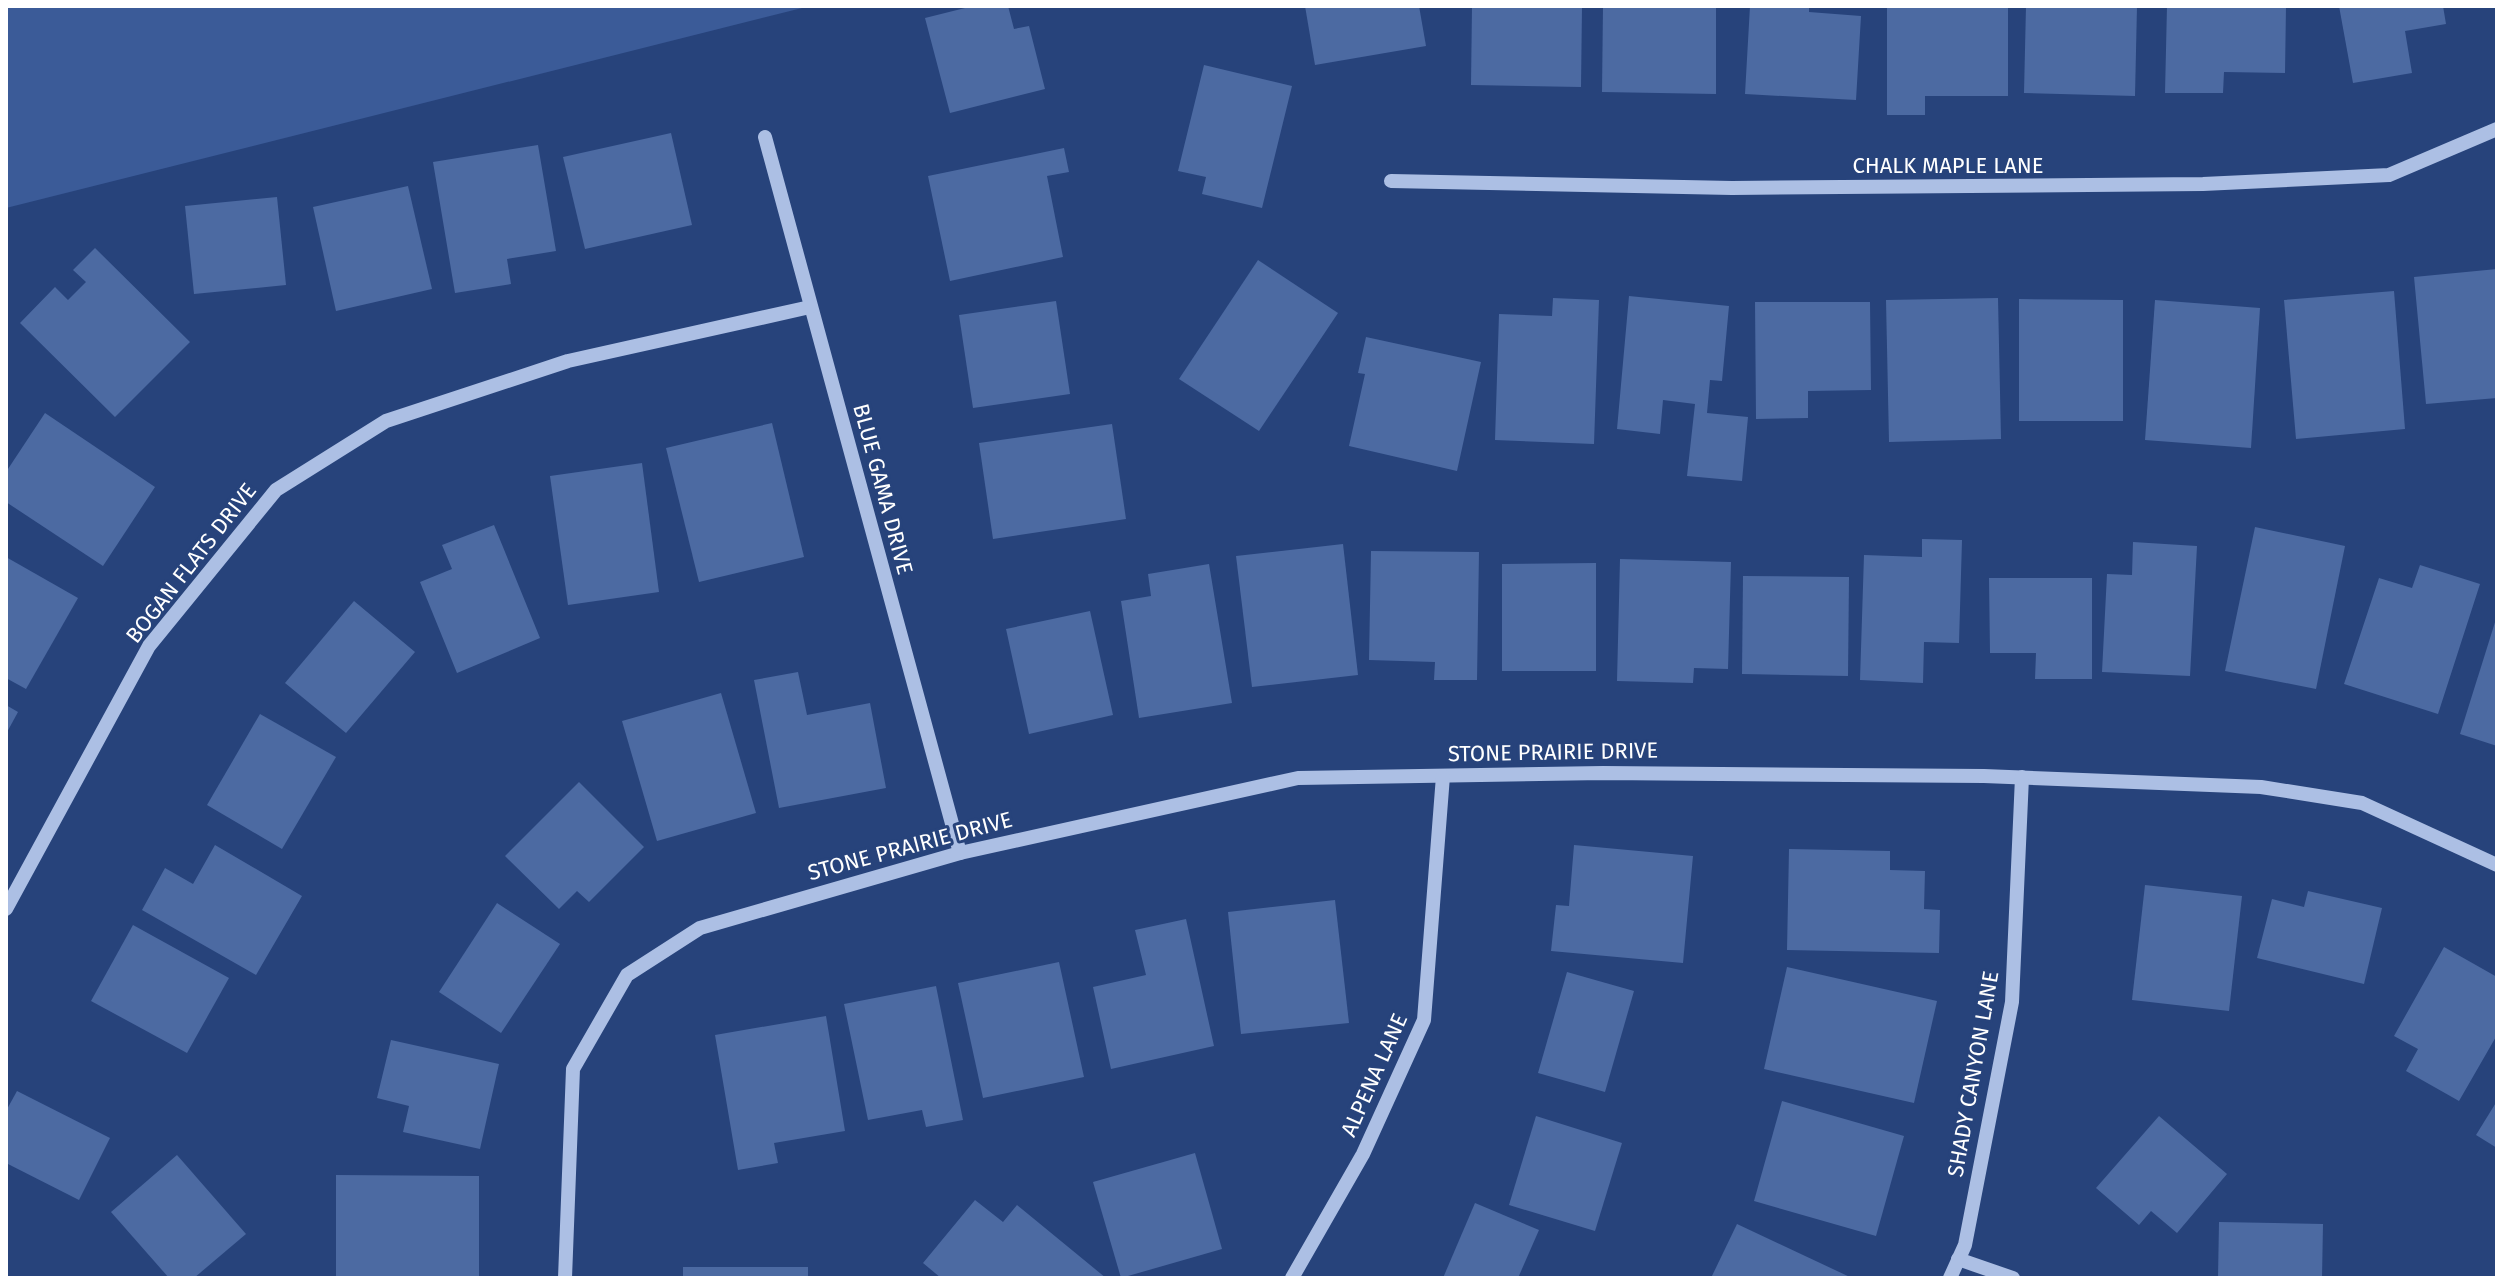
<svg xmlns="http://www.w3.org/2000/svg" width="2503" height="1284" font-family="'Fira Sans',sans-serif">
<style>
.green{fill:#3b5b98}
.building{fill:#4c6aa2}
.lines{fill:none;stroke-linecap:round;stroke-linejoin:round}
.minor{stroke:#acbfe4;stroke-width:14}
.labels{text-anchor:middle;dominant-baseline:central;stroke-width:6;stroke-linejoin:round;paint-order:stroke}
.street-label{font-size:22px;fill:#fff;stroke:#27437b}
</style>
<rect width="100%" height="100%" fill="#27437b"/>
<polygon class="green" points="6,6 810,6 6,208"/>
<g class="building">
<polygon points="973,6 1008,6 1014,29 1029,26 1045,89 950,113 925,18"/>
<polygon points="1305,6 1419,6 1426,46 1315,65"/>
<polygon points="1472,6 1582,6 1581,87 1471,85"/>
<polygon points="1603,6 1716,6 1716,94 1602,92"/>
<polygon points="1750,6 1809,6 1809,12 1861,16 1856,100 1745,94"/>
<polygon points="1887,6 2008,6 2008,96 1925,96 1925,115 1887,115"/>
<polygon points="2026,6 2137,6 2135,96 2024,93"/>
<polygon points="2167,6 2286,6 2285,73 2224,72 2223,93 2165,93"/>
<polygon points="2339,6 2443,6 2446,24 2405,31 2412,73 2353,83"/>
<polygon points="1204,65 1292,86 1262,208 1202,194 1206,177 1178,171"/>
<polygon points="671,133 692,225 585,249 563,157"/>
<polygon points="538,145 556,251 507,259 511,284 455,293 433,162"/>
<polygon points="1064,148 1069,172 1047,176 1063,257 950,281 928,176"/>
<polygon points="408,186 432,289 336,311 313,207"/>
<polygon points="277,197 286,285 194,294 185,206"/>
<polygon points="95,248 190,342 115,417 20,323 55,287 68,300 86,282 73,270"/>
<polygon points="1258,260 1338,313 1259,431 1179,379"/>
<polygon points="2497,269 2497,398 2426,404 2414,277"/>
<polygon points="2394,291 2405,429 2296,439 2284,300"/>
<polygon points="1629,296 1729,306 1722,381 1710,380 1707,413 1748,417 1742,481 1687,476 1695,404 1663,400 1660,434 1617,429"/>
<polygon points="1553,298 1599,300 1594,444 1495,440 1499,314 1552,316"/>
<polygon points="1998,298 2001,439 1889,442 1886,300"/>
<polygon points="2019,299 2123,300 2123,421 2019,421"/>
<polygon points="2155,300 2260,308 2251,448 2145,440"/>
<polygon points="1056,301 1070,394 973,408 959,315"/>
<polygon points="1755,302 1870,302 1871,390 1808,391 1808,418 1756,419"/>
<polygon points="1366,337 1481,362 1457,471 1349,446 1365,374 1358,373"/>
<polygon points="45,413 155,487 103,566 6,502 6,472"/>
<polygon points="772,423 804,557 699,582 666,448"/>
<polygon points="1112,424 1126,519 993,539 979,443"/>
<polygon points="642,463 659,592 568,605 550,476"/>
<polygon points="494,525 540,638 457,673 420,582 452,569 442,545"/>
<polygon points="2255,527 2345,546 2316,689 2225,671"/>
<polygon points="1922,539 1962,540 1959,643 1924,642 1923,683 1860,680 1864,555 1922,557"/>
<polygon points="2133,542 2197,546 2190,676 2102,672 2107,574 2132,575"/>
<polygon points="1343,544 1358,675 1252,687 1236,556"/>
<polygon points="1371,551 1479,552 1477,680 1434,680 1435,662 1369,660"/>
<polygon points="6,557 78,598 26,689 6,678"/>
<polygon points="1620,559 1731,562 1728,669 1694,668 1693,683 1617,681"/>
<polygon points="1596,563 1596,671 1502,671 1502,564"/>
<polygon points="1209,564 1232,703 1139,718 1121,601 1151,596 1148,574"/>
<polygon points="2420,565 2480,584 2438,714 2344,684 2379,578 2412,588"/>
<polygon points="1743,576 1849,577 1848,676 1742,674"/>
<polygon points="1989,578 2092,578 2092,679 2035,679 2036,653 1990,653"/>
<polygon points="354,601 415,652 346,733 285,683"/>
<polygon points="1090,611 1113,715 1029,734 1006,629"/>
<polygon points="2496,619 2497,619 2497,746 2460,734"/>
<polygon points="798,672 807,715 870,703 886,788 779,808 754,680"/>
<polygon points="721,693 756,813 657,841 622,721"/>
<polygon points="6,705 18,712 6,734"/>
<polygon points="260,714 336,757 282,849 207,805"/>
<polygon points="579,782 644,847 589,902 577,891 559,909 505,856"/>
<polygon points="215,845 302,896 256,975 142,910 165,868 193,884"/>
<polygon points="1574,845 1693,856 1683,963 1551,951 1556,905 1569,906"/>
<polygon points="1789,849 1890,851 1890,870 1925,871 1924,909 1940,910 1939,953 1787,950"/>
<polygon points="2145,885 2242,896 2229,1011 2132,1000"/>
<polygon points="2308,891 2382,908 2364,984 2257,958 2272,899 2304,907"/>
<polygon points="1335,900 1349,1023 1241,1034 1228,912"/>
<polygon points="497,903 560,944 501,1033 439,992"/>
<polygon points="1186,919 1214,1046 1111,1069 1093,987 1146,975 1135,930"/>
<polygon points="133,925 229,978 187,1053 91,1001"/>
<polygon points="2444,947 2497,977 2497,1035 2459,1101 2406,1071 2418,1049 2394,1036"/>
<polygon points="1059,962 1084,1077 983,1098 958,983"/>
<polygon points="1787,967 1937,1001 1914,1103 1764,1069"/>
<polygon points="1567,972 1634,991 1605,1092 1538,1073"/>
<polygon points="936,986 963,1120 926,1127 922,1110 868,1120 844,1004"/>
<polygon points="826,1016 845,1131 774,1143 778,1163 738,1170 715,1035"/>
<polygon points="391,1040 499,1064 480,1149 403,1132 409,1106 377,1098"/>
<polygon points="17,1091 110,1138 79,1200 6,1163 6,1111"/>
<polygon points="1782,1101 1904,1136 1876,1236 1754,1201"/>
<polygon points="2497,1101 2497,1148 2476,1135"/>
<polygon points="1536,1116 1622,1143 1595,1231 1509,1205"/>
<polygon points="2159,1116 2227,1174 2177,1233 2151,1211 2139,1225 2096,1188"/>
<polygon points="1195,1153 1222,1249 1121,1278 1093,1182"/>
<polygon points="177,1155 246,1234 194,1278 169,1278 111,1212"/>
<polygon points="336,1175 479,1176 479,1278 336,1278"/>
<polygon points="975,1200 1003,1222 1017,1205 1106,1278 941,1278 923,1263"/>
<polygon points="1475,1203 1539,1230 1518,1278 1443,1278"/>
<polygon points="2219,1222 2323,1224 2322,1278 2218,1278"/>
<polygon points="1737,1224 1852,1278 1711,1278"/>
<rect x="683" y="1267" width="125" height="11"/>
</g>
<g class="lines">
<g class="minor">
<polyline points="765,137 960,853"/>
<polyline points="1391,181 1732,188 2203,184 2389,175 2497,129"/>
<polyline points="6,909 149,646 276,490 386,421 568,361 810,307"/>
<polyline points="1958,1259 2013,1278"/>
<polyline points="565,1278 573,1069 627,975 700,928 960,853 1298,778 1603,773 1984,776 2261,787 2362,803 2497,865"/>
<polyline points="1292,1278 1363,1154 1424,1020 1443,776"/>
<polyline points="1950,1278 1965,1245 2012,1002 2022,777"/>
</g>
</g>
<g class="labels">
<g class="street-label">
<text x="1948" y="165">CHALK MAPLE LANE</text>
<text transform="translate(883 489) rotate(75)">BLUE GAMA DRIVE</text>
<text transform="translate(191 563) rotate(-52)">BOGAN FLATS DRIVE</text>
<text transform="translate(1553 752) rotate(-1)">STONE PRAIRIE DRIVE</text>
<text transform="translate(910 846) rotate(-15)">STONE PRAIRIE DRIVE</text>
<text transform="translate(1973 1074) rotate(-80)">SHADY CANYON LANE</text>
<text transform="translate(1374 1075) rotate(-66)">ALPENA LANE</text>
</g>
</g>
<rect width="2503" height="1284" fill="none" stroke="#ffffff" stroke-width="16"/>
</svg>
